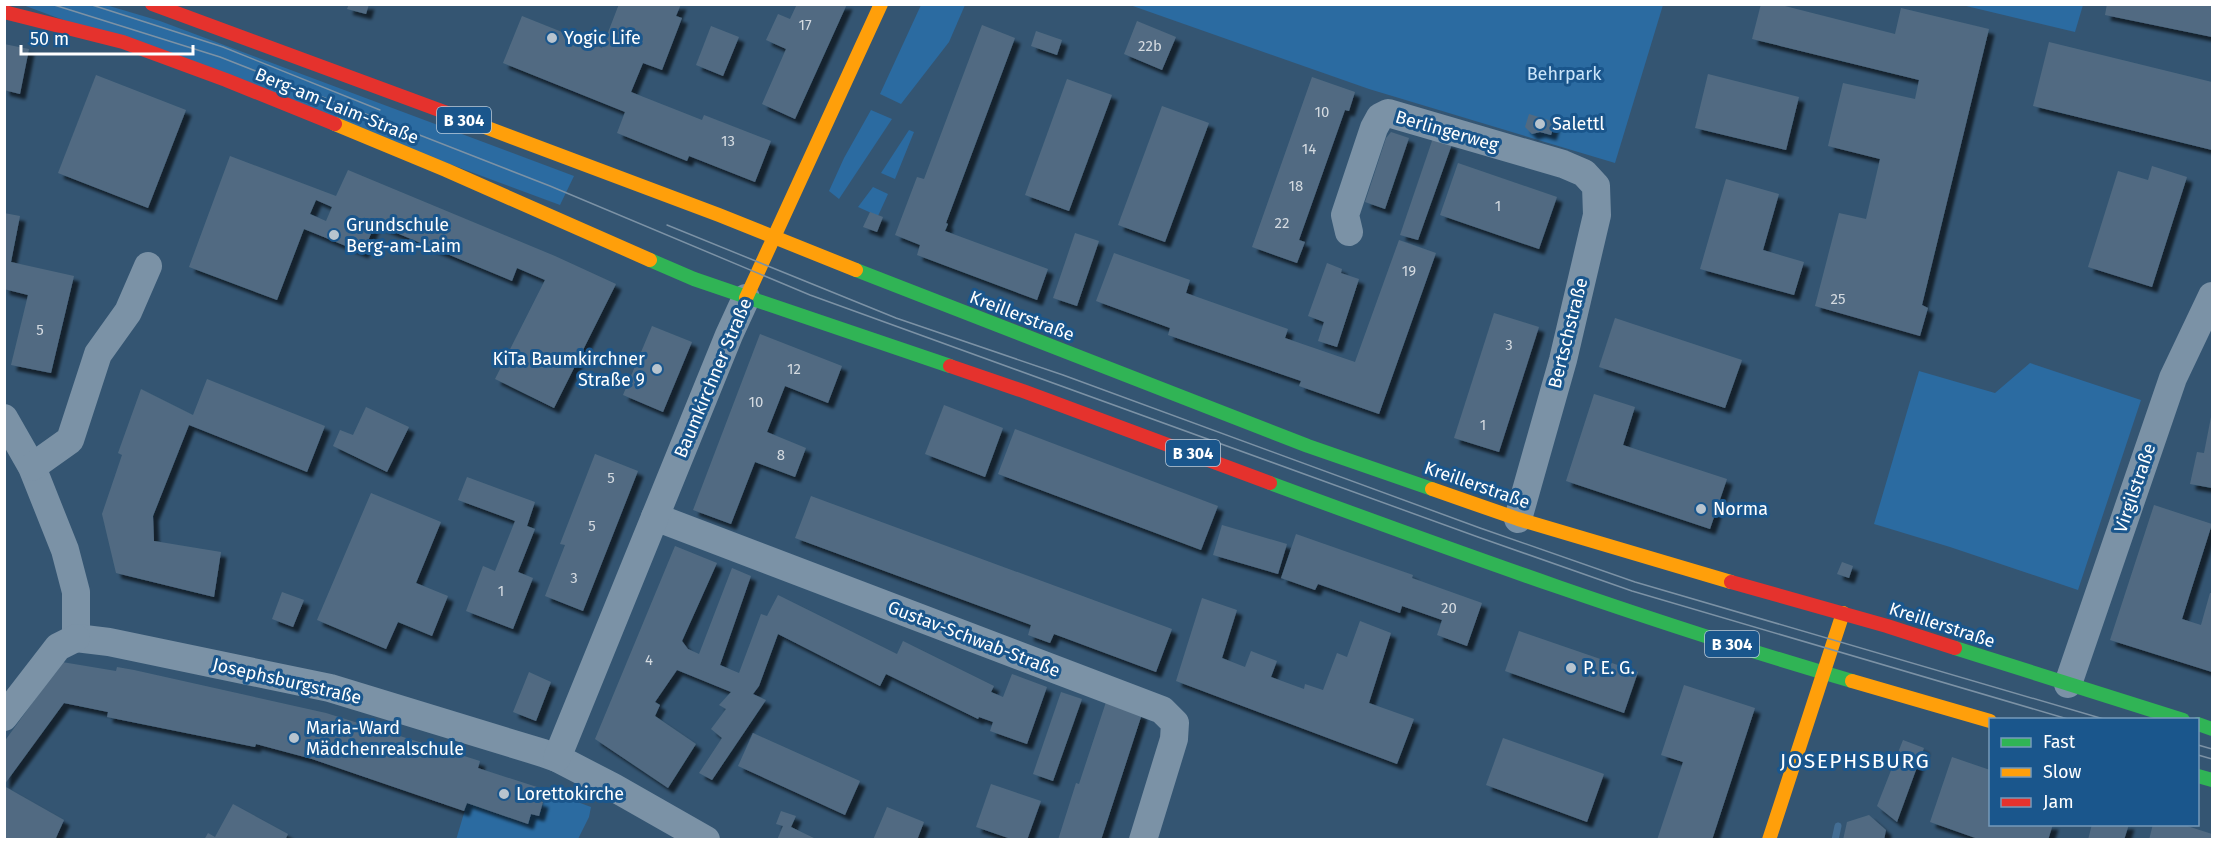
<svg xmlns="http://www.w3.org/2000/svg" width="2217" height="844" font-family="'Fira Sans',sans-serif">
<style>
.green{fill:#2b6ba1}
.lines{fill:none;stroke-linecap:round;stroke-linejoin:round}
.stream{stroke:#436d93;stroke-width:7}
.building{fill:#516b82;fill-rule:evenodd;filter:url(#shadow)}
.street{stroke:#7b92a6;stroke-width:28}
.fast{stroke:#30b455;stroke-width:14}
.slow{stroke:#ff9f0a;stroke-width:14}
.jam{stroke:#e5322d;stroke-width:14}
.tram{stroke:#7c92a5;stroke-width:1.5}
.poi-dot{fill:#b8c4ce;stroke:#1a568c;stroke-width:2}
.labels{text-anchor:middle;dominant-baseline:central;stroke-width:6;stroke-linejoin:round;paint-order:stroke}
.number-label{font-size:15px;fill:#d4dae0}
.shield{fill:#1a568c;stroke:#baccdc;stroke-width:1.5}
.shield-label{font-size:16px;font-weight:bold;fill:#fff}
.poi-label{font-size:18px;fill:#fff;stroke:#1a568c;text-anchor:start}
.park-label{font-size:18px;fill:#cbe5fa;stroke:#1a568c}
.street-label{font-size:18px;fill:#fff;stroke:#1a568c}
.quarter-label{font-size:21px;letter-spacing:1.5px;fill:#fff;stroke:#1a568c}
</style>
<defs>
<filter id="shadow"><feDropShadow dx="5.5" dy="5.5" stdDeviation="1.5" flood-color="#0009"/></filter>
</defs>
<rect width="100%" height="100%" fill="#345572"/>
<g class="green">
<polygon points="23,5 106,5 160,21 574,176 560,205"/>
<polygon points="921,5 965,5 949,42 901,104 880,94"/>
<polygon points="1130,5 1663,5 1615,163 1369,89"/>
<polygon points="1962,5 2083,5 2075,32"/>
<polygon points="871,110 892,119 839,199 829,191 844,158"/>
<polygon points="909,130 914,132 895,179 881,173"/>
<polygon points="873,187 888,194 878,216 858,207"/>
<polygon points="2030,363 2141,400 2078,590 1950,547 1874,524 1919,371 1995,393"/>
<polygon points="540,788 591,807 589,817 578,839 456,840 467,803 527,824 531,814 539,816 543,803 536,800"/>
</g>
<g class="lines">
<polyline class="stream" points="1835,840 1838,826"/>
</g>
<g class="building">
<polygon points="349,4 369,4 366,14 347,9"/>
<polygon points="619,4 681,4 676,16 682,18 662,70 643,63 631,92 702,120 704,115 771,141 755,182 689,156 687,161 617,133 625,112 503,63 522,16 602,48"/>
<polygon points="797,4 847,4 795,119 762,104 786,49 766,40 778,14 790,19"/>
<polygon points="1761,4 1777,4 1895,34 1901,8 1989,29 1922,305 1928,308 1920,336 1815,306 1839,213 1866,219 1880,159 1828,146 1843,83 1915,99 1919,80 1752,39"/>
<polygon points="2107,4 2212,4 2212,37 2105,15"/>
<polygon points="1137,21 1176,37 1162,70 1124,54"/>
<polygon points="982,25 1015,38 946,223 948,224 945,231 1048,269 1037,300 917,255 920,245 895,235 917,177 924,179"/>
<polygon points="711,26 739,37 723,76 696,65"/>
<polygon points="1036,31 1062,40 1057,55 1031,46"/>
<polygon points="2049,42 2212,82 2212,150 2033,106"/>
<polygon points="4,44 29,49 20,94 4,90"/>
<polygon points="1708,74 1799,97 1786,150 1695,128"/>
<polygon points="96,75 186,110 148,208 58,173"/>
<polygon points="1312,77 1355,92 1349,111 1345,110 1299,240 1305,242 1297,263 1252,247"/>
<polygon points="1067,79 1112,95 1069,211 1025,195"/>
<polygon points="1162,106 1209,123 1165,242 1118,225"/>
<polygon points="1529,114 1555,122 1551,135 1540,132 1532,134 1525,127"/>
<polygon points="1391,132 1409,138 1385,209 1365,202 1386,138"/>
<polygon points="1433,138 1452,144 1418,240 1400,235"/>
<path d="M230,156L336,196L348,170L555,256L616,284L554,408L495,379L545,280L517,268L512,281L375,224L363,253L304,229L277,300L189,267ZM316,200L332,207L326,221L310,214Z"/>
<polygon points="1458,163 1557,197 1539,249 1440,215"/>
<polygon points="2152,166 2187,177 2152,287 2088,267 2118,171 2148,180"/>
<polygon points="1726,179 1779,194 1763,250 1804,262 1794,295 1700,269"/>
<polygon points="870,212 883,217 877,232 863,227"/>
<polygon points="4,213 20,216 11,262 74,276 51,373 11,365 28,295 4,289"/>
<polygon points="1075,233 1099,241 1077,306 1053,298"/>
<polygon points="1399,240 1436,253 1379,414 1299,386 1301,381 1168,335 1170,328 1096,301 1114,253 1190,280 1186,293 1288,329 1285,338 1355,362"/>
<polygon points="1327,263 1342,269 1341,273 1359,279 1337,347 1318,341 1324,322 1308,316"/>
<polygon points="1494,313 1539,327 1499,452 1454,438"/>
<polygon points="1615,318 1742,360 1725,408 1599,367"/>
<polygon points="652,326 692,342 663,412 623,395"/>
<polygon points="760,334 842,366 828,403 785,386 767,432 806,448 795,477 755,462 731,524 693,510"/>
<polygon points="207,379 325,426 307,472 189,425 153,516 154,541 221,552 214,597 116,573 102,514 122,455 118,453 141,389 193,415"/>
<polygon points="1594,394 1635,407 1623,445 1727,479 1710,529 1566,481"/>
<polygon points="944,405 1003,428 985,477 925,454"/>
<polygon points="366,407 409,427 387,472 333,446 340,430 353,435"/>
<polygon points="2211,417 2212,418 2212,488 2190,484 2197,452 2204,453"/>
<polygon points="1015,429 1218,506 1201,550 998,474"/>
<polygon points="595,454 638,471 583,611 545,596 565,545 560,544"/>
<polygon points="467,477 535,502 527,526 535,529 518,572 533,578 513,629 466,611 483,566 495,571 515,521 458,500"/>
<polygon points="371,493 441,522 416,583 448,596 432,636 398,622 386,649 317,620"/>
<polygon points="811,496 1172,629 1156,672 1054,634 1050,643 1028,635 1031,625 795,538"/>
<polygon points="2154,505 2212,524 2182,619 2201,625 2210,593 2212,593 2212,672 2110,640"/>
<polygon points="1222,525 1287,544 1278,574 1213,555"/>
<polygon points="1296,534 1413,575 1412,578 1482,603 1467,646 1437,635 1442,620 1402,606 1400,613 1318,584 1315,590 1281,578"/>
<polygon points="675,546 717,563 682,641 688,649 699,654 732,568 751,576 720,665 739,673 761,614 767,616 778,595 897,654 903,641 994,686 991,692 1003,697 1012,674 1047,687 1027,744 990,731 993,722 979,717 978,719 886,674 880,686 778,634 759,686 753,694 766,700 712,780 699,773 722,738 711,729 726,709 719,705 731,692 677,670 655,702 660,705 655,716 696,744 668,788 595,739"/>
<polygon points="1842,562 1853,566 1849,578 1837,574"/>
<polygon points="282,592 304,600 293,627 272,619"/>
<polygon points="1202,598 1237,610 1222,658 1245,667 1251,651 1277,661 1271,677 1304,689 1305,684 1323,690 1337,653 1347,657 1360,621 1391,633 1369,703 1414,719 1397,764 1176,681"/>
<polygon points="1519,631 1638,672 1624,713 1505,671"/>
<polygon points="62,662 116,671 117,667 134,670 326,713 480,761 478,768 540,788 536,800 543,802 539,816 531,814 528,824 467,803 464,811 312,759 256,744 255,747 107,717 108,712 64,703 4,785 4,742"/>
<polygon points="529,672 551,682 536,721 513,712"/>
<polygon points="1684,685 1755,708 1712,840 1657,840 1683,762 1661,755"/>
<polygon points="1061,692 1082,699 1053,781 1033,774"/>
<polygon points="1106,702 1142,714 1101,840 1058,840 1076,783 1079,784"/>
<polygon points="753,733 860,781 845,815 738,766"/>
<polygon points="1503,738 1604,774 1587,822 1486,785"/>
<polygon points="1903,740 1924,748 1897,822 1877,806"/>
<polygon points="1952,757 1990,770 1990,824 2053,824 2048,840 1981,840 1930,822"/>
<polygon points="991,784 1041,801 1027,840 1014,840 976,827"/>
<polygon points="4,786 64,820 55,840 4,840"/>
<polygon points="233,804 288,834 285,840 204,840 208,833 215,837"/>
<polygon points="887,807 924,822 917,840 873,840"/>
<polygon points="781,811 796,816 791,827 818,840 777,840 783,826 776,824"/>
<polygon points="1869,815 1886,830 1884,840 1843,840 1847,822"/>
<polygon points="2092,824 2129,824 2124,840 2088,840"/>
<polygon points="2153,824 2181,824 2212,834 2212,840 2149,840"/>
</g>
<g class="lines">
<g class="street">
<polyline points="1349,232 1345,215 1374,128 1380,117 1388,113 1563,164 1584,173 1596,186 1597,215 1563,360 1518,519"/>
<polyline points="4,418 32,467 65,550 76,592 76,638"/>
<polyline points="32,467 70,440 98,354 128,312 148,266"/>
<polyline points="655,517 1162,710 1175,723 1174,739 1143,840"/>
<polyline points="76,638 109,642 330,688 543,753 557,758 613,787 706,840"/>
<polyline points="2068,684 2173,378 2212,296"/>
<polyline points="4,717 58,647 76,638"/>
<polyline points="557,758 729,335 746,298"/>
</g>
<g class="fast">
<polyline points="650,260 694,279 950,366"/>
<polyline points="856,270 1308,446 1432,489"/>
<path d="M1270,483C1462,554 1655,624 1852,681"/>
<polyline points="1955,648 2183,720"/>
<polyline points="2198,724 2212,729"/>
<polyline points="2198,776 2212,780"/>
</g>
<g class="slow">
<polyline points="335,124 446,170 650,260"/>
<polyline points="477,124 719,215 856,270"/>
<polyline points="746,298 881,4"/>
<polyline points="1432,489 1518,519 1731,582"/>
<polyline points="1852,681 1990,721"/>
<polyline points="1769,840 1843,613"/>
</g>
<g class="jam">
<polyline points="152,4 477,124"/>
<polyline points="4,12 123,42 226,80 335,124"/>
<polyline points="950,366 1023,391 1270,483"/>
<polyline points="1731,582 1887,626 1955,648"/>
</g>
<g class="tram">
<polyline points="51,4 220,57 550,186 810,295 1478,537 1632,591 2071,720"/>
<polyline points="89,4 223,47 380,110"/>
<polyline points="667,225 896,318 1063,375 1480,528 1635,582 2107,720"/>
<polyline points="2198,745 2212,749"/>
<polyline points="2198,755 2212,759"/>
</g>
</g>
<g class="poi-dot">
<circle cx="552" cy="38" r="6"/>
<circle cx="1540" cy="124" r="6"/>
<circle cx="334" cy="235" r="6"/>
<circle cx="657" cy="369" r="6"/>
<circle cx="1701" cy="509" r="6"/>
<circle cx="1571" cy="668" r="6"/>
<circle cx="294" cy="738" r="6"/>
<circle cx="504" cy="794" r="6"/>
</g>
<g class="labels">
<g class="number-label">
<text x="805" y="25">17</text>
<text x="1150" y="46">22b</text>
<text x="1322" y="112">10</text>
<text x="728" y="141">13</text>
<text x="1309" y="149">14</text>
<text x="1296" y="186">18</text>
<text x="1498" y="206">1</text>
<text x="1282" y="223">22</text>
<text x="1409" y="271">19</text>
<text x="1838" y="299">25</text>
<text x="40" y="330">5</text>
<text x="1509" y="345">3</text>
<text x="794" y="369">12</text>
<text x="756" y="402">10</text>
<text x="1483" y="425">1</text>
<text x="781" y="455">8</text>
<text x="611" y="478">5</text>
<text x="592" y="526">5</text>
<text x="574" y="578">3</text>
<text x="501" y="591">1</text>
<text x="1449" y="608">20</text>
<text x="649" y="660">4</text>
</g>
<g class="shield">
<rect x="437" y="107" width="54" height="26" rx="4.5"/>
<rect x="1166" y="440" width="54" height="26" rx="4.5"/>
<rect x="1705" y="631" width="54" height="26" rx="4.5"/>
</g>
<g class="shield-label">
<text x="464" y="120">B 304</text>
<text x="1193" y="453">B 304</text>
<text x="1732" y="644">B 304</text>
</g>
<g class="poi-label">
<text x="564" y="38">Yogic Life</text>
<text x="1552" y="124">Salettl</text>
<text x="346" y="225">Grundschule<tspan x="346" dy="21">Berg-am-Laim</tspan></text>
<text x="645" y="359" text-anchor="end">KiTa Baumkirchner<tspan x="645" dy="21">Straße 9</tspan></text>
<text x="1713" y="509">Norma</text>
<text x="1583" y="668">P. E. G.</text>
<text x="306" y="728">Maria-Ward<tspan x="306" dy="21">Mädchenrealschule</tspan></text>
<text x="516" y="794">Lorettokirche</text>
</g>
<g class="park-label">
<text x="1564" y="74">Behrpark</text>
</g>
<g class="street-label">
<text transform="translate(337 106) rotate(22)">Berg-am-Laim-Straße</text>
<text transform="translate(1447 131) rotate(16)">Berlingerweg</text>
<text transform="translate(1022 316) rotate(21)">Kreillerstraße</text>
<text transform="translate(1568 333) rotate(-76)">Bertschstraße</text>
<text transform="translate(713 378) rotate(-67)">Baumkirchner Straße</text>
<text transform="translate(1477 485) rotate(19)">Kreillerstraße</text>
<text transform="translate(2135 488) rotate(-71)">Virgilstraße</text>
<text transform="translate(1942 625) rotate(18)">Kreillerstraße</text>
<text transform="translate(974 639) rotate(21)">Gustav-Schwab-Straße</text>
<text transform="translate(287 681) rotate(13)">Josephsburgstraße</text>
</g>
<g class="quarter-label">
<text x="1855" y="761">JOSEPHSBURG</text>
</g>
</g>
<rect width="2217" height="844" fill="none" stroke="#ffffff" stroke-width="12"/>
<rect x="1989" y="718" width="210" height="108" fill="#1a568c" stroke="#769aba" stroke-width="1.5"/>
<rect x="2001" y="738" width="30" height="9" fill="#30b455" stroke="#769aba" stroke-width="1.5"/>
<text x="2043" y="748" font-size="18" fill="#ffffff">Fast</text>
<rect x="2001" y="768" width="30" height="9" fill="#ff9f0a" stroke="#769aba" stroke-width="1.5"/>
<text x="2043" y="778" font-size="18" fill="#ffffff">Slow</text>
<rect x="2001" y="798" width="30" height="9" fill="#e5322d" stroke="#769aba" stroke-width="1.5"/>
<text x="2043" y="808" font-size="18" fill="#ffffff">Jam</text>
<path d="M21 45v9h172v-9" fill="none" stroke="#ffffff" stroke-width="3"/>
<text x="30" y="45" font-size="18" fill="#ffffff" stroke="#1a568c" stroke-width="4.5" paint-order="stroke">50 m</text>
</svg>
